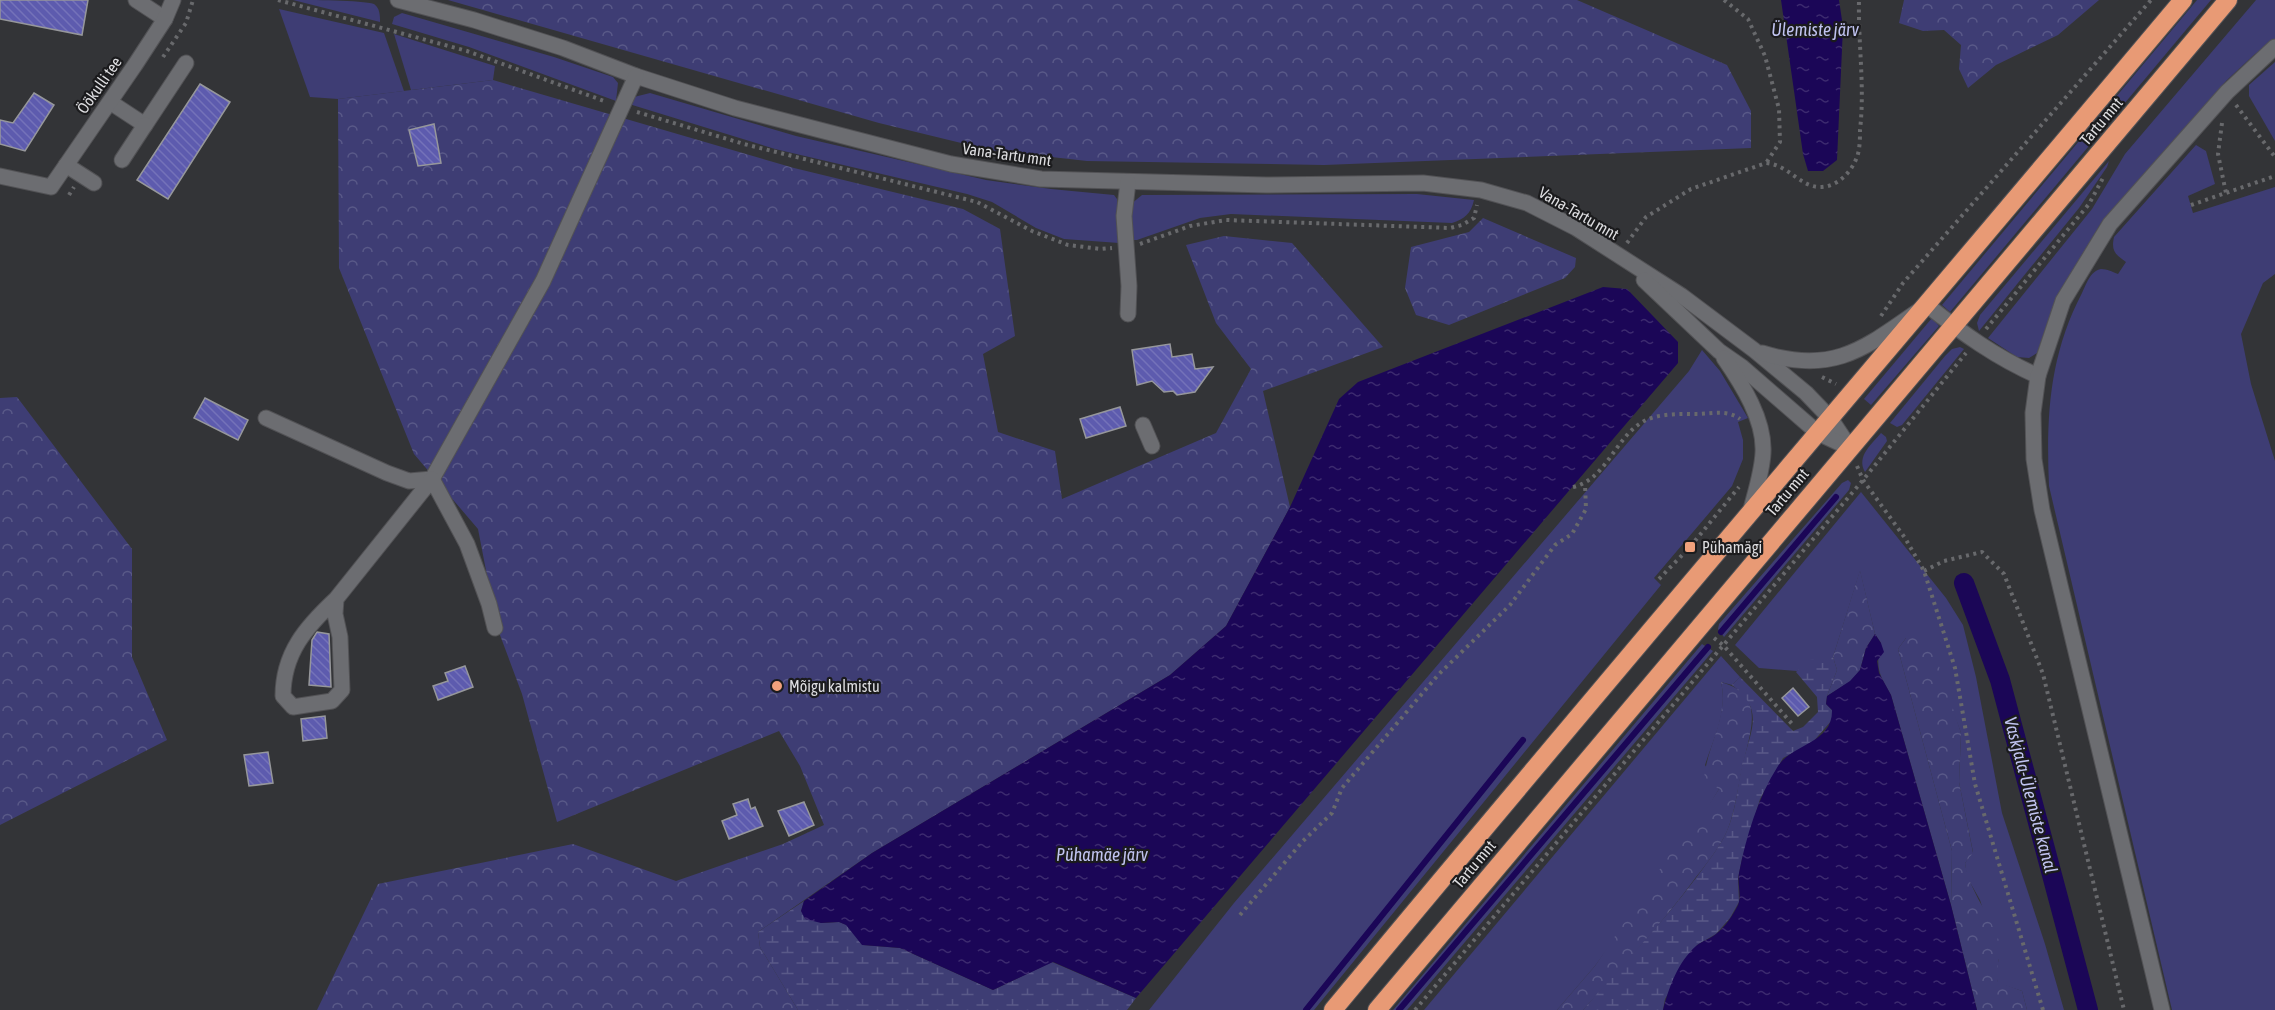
<svg xmlns="http://www.w3.org/2000/svg" width="2275" height="1010" font-family="'Asap Condensed',sans-serif">
<style>
.grass{fill:#3e3d74}
.forest{fill:url(#forest-crowns)}
.wetland{fill:url(#wetland-marsh)}
.water{fill:url(#water-ripples)}
.lines{fill:none;stroke-linecap:round;stroke-linejoin:round}
.stream{stroke:#1b0657;stroke-width:6}
.canal{stroke:#1b0657;stroke-width:20}
.building{fill:url(#building-back-hatch);stroke:#96979b;stroke-width:1.5}
.minor-casing{stroke:#525255;stroke-width:17}
.highway-casing{stroke:#525255;stroke-width:20}
.path{stroke:#68696c;stroke-width:4;stroke-dasharray:3 4.5;stroke-linecap:butt}
.minor{stroke:#6c6d71;stroke-width:15}
.highway{stroke:#e89a75;stroke-width:18}
.poi-dot{fill:#f1a17c;stroke:#1b1b1d;stroke-width:2}
.labels{text-anchor:middle;dominant-baseline:central;stroke-width:4.5;stroke-linejoin:round;paint-order:stroke}
.street-label{font-size:16px;fill:#dedee1;stroke:#1b1b1d}
.poi-label{font-size:16px;fill:#dedee1;stroke:#1b1b1d;text-anchor:start}
.water-label{font-size:18px;font-style:italic;fill:#c0c3f0;stroke:#1b1b1d}
</style>
<defs>
<pattern id="forest-crowns" width="20" height="18" patternUnits="userSpaceOnUse" patternTransform="scale(1.5)"><rect width="20" height="18" fill="#3e3d74"/><path d="M2 6a3 3 0 1 1 6 0M12 15a3 3 0 1 1 6 0" fill="none" stroke="#595988"/></pattern>
<pattern id="wetland-marsh" width="20" height="14" patternUnits="userSpaceOnUse" patternTransform="scale(1.5)"><rect width="20" height="14" fill="#3e3d74"/><path d="M1 5h8M5 5V1M11 12h8M15 12V8" fill="none" stroke="#595988"/></pattern>
<pattern id="water-ripples" width="26" height="14" patternUnits="userSpaceOnUse" patternTransform="scale(1.5)"><rect width="26" height="14" fill="#1b0657"/><path d="M2 4q2-2 4 0t4 0M15 11q2-2 4 0t4 0" fill="none" stroke="#3c2a6f"/></pattern>
<pattern id="building-back-hatch" width="6" height="6" patternUnits="userSpaceOnUse" patternTransform="scale(1.5)"><rect width="6" height="6" fill="#5d5bae"/><path d="M-1 5l2 2M0 0l6 6M5-1l2 2" fill="none" stroke="#7472b9"/></pattern>
</defs>
<rect width="100%" height="100%" fill="#333437"/>
<g class="grass">
<path d="M293,0C309,0 362,0 374,4C380,8 380,16 380,22Z"/>
<polygon points="2197,0 2211,0 1950,312 1942,305"/>
<polygon points="2256,0 2275,0 2275,41 2255,54 2227,80 2101,223 2057,297 2037,353 2029,358 2017,357 1988,338 2092,209 2125,154"/>
<polygon points="279,9 384,33 404,91 338,99 310,97"/>
<polygon points="402,13 554,57 613,77 618,83 616,101 469,47 392,24 394,17"/>
<polygon points="394,34 495,66 493,80 411,90"/>
<polygon points="2275,62 2275,141 2249,96 2249,85"/>
<polygon points="650,93 796,136 986,180 1051,189 1114,195 1117,199 1119,243 1064,239 1036,228 992,202 967,194 775,149 629,104 634,97"/>
<path d="M2196,145L2206,151L2215,184L2188,196L2193,213L2275,187V274L2263,283L2241,334L2251,384L2275,461V1010H2172L2049,486C2046,417 2049,356 2082,293C2086,285 2090,271 2101,269C2107,269 2113,272 2118,274L2126,262C2115,254 2111,251 2114,237Z"/>
<polygon points="2109,161 2107,167 2079,208 1979,331 1977,323 1980,315"/>
<path d="M1417,194L1474,200C1471,214 1464,219 1452,223L1231,214L1200,218L1137,240H1131V204L1142,195Z"/>
<polygon points="1932,318 1939,326 1871,405 1864,399"/>
<polygon points="1960,347 1964,349 1902,425 1897,427 1890,423 1945,356 1952,349"/>
<polygon points="1702,350 1720,371 1748,418 1738,422 1743,440 1743,459 1732,486 1654,578 1661,585 1314,1010 1149,1010 1234,903 1689,371"/>
<path d="M1881,433L1886,437L1887,441L1865,472C1856,456 1872,444 1881,433Z"/>
<polygon points="1848,480 1851,483 1849,490 1724,637 1718,629 1719,624 1842,483"/>
<path d="M1861,492L1946,598L1963,625L1976,677L2002,813L2045,944L2064,1010H2027L2022,991L1998,983L1995,972L1999,959L1980,900L1967,877L1965,863L1973,852L1959,782L1961,733L1950,703L1906,638L1898,649L1952,851L1951,905L1891,695C1879,674 1875,668 1881,643L1875,634L1860,571L1833,657L1797,671L1759,668L1735,645Z"/>
<polygon points="1702,644 1713,651 1407,1010 1393,1010"/>
<path d="M1721,656L1740,677L1732,685L1721,682C1728,711 1714,737 1705,765L1719,789L1706,811L1595,966L1557,1010H1424Z"/>
</g>
<g class="forest">
<polygon points="448,0 1577,0 1727,65 1751,111 1751,148 1324,165 1087,161 990,150 879,123"/>
<polygon points="1904,0 2099,0 2058,35 1996,65 1968,88 1959,69 1961,45 1944,30 1923,31 1899,23"/>
<polygon points="493,80 794,168 963,209 1000,229 1015,336 983,354 998,432 1055,451 1062,499 1216,433 1251,369 1216,323 1186,245 1224,236 1292,243 1383,347 1263,391 1290,507 1226,626 1170,675 872,853 758,932 760,947 798,1010 317,1010 378,884 573,844 676,881 783,844 824,825 800,766 779,731 557,822 522,694 497,627 478,529 414,454 339,268 338,99"/>
<polygon points="1483,218 1576,258 1575,267 1565,278 1449,325 1416,315 1405,288 1411,247 1469,232"/>
<polygon points="17,397 132,549 132,657 167,740 0,825 0,398"/>
<polygon points="1860,570 1875,634 1866,648 1860,670 1851,681 1827,696 1837,670 1833,657"/>
<path d="M1918,636L1937,660L1961,733L1959,782L1973,853L1965,863C1969,891 1990,914 1999,941C2003,955 1994,968 1998,982L2022,991L2027,1010H1977L1951,905L1952,851L1898,649L1906,638Z"/>
<path d="M1721,682C1762,694 1753,723 1745,756C1738,781 1737,807 1727,831C1720,847 1707,863 1696,877C1662,924 1622,967 1583,1010H1557L1595,966L1676,845L1705,811L1719,789L1704,779C1707,745 1729,716 1721,682Z"/>
</g>
<g class="wetland">
<path d="M1833,657L1837,670L1827,696L1826,704L1832,710V720L1812,743L1783,758L1760,799L1742,859L1738,878L1739,902L1730,918L1716,934L1697,945L1665,999L1663,1010H1583C1621,966 1661,925 1696,878C1706,864 1719,848 1726,833C1737,810 1737,785 1743,762C1752,728 1764,709 1732,685L1740,677L1793,731L1803,727L1818,712L1817,697L1796,672L1809,660Z"/>
<polygon points="804,901 801,911 821,923 839,922 847,925 863,945 900,948 993,990 1052,962 1136,998 1127,1010 798,1010 760,947 758,932"/>
</g>
<g class="water">
<polygon points="1781,0 1839,0 1843,27 1837,160 1823,171 1808,171 1803,154"/>
<polygon points="1603,287 1627,289 1678,342 1678,363 1136,998 1053,962 993,990 900,948 862,945 846,925 839,922 821,923 805,919 801,911 804,901 872,853 1170,675 1226,626 1290,507 1339,399 1358,382"/>
<path d="M1875,634L1881,643L1884,652L1877,661L1879,673L1891,695L1951,905L1977,1010H1663C1669,987 1678,962 1696,946C1702,941 1710,939 1716,934C1725,927 1733,915 1738,905C1742,896 1737,883 1739,873C1746,837 1758,797 1778,766C1792,744 1833,743 1832,710L1826,704L1827,696L1850,681L1860,670L1866,648Z"/>
</g>
<g class="lines">
<g class="stream">
<polyline points="1721,632 1836,497"/>
<polyline points="1306,1010 1523,740"/>
<polyline points="1399,1010 1708,647"/>
</g>
<polyline class="canal" points="1964,583 2000,680 2088,1010"/>
</g>
<g class="building">
<polygon points="0,0 88,0 82,35 0,19"/>
<polygon points="200,84 230,102 168,199 137,180"/>
<polygon points="34,93 54,105 25,151 0,144 0,120 13,123"/>
<polygon points="434,124 441,163 418,166 409,130"/>
<polygon points="1170,344 1172,357 1192,354 1195,369 1213,367 1195,392 1177,395 1173,391 1164,392 1152,381 1137,385 1132,350"/>
<polygon points="205,398 248,420 238,440 194,418"/>
<polygon points="1120,407 1126,426 1086,438 1080,419"/>
<polygon points="317,632 329,634 331,687 309,685 312,640"/>
<polygon points="465,666 473,687 438,700 433,686 448,681 445,673"/>
<polygon points="1793,688 1809,707 1798,716 1782,698"/>
<polygon points="325,716 327,738 303,741 301,719"/>
<polygon points="268,752 273,783 249,786 244,755"/>
<polygon points="748,799 751,809 755,807 763,826 729,839 722,821 737,815 733,804"/>
<polygon points="804,802 814,825 789,836 778,811"/>
</g>
<g class="lines">
<defs>
<g id="minor">
<polyline points="136,0 165,19"/>
<polyline points="398,0 474,20 563,48 636,76 735,108 951,164 1041,179 1266,185 1423,183 1481,190 1527,203 1576,228 1682,296 1754,350 1806,393 1830,418 1850,448"/>
<polyline points="110,102 145,125 186,63"/>
<polyline points="122,160 145,125"/>
<polyline points="66,165 94,183"/>
<polyline points="0,176 51,187 135,65 165,19 173,0"/>
<polyline points="1644,280 1719,351 1742,367 1818,433 1850,448"/>
<polyline points="1128,314 1129,286 1124,216 1128,182"/>
<path d="M1762,353C1838,376 1868,345 1927,305C1962,333 1997,358 2038,376"/>
<path d="M1724,358C1742,384 1765,420 1763,453C1762,473 1755,493 1750,513"/>
<polyline points="266,418 387,473 409,481 432,479 543,281 636,76"/>
<polyline points="1143,425 1152,446"/>
<path d="M336,599C306,627 283,653 283,696L293,707L332,701L342,690L340,637L335,614L336,599L432,479L467,544L489,604L495,628"/>
<polyline points="2162,1010 2042,510 2034,459 2033,413 2038,376 2063,301 2110,224 2227,92 2275,47"/>
</g>
<g id="highway">
<path d="M1333,1010C1614,671 1900,337 2183,0"/>
<polyline points="1377,1010 2228,0"/>
</g>
</defs>
<use href="#minor" class="minor-casing"/>
<use href="#highway" class="highway-casing"/>
<g class="path">
<polyline points="278,0 467,51 607,102"/>
<polyline points="1724,0 1748,19 1765,56 1779,109 1780,142 1766,163"/>
<polyline points="163,57 186,23 193,0"/>
<polyline points="2236,105 2275,157"/>
<polyline points="637,112 744,144 977,202 1032,231 1068,245 1101,249 1112,248"/>
<polyline points="2222,123 2218,154 2226,193"/>
<polyline points="69,195 74,187"/>
<polyline points="2191,205 2275,176"/>
<path d="M1627,243L1646,217L1691,189L1766,163C1789,165 1800,187 1820,187C1837,187 1851,173 1857,157C1860,149 1860,138 1860,130C1865,86 1858,44 1859,0"/>
<polyline points="1140,244 1190,226 1226,220 1450,228 1462,225 1474,218 1477,205"/>
<polyline points="1881,316 1903,283 2151,0"/>
<polyline points="1986,329 2089,204 2103,178"/>
<polyline points="1822,377 1836,384"/>
<polyline points="1857,466 1863,480 1905,538 1924,571 1955,668 1975,784 2043,1010"/>
<path d="M1573,487C1608,479 1615,435 1646,420C1662,413 1682,414 1700,414C1715,413 1728,410 1740,419"/>
<polyline points="1924,571 1944,561 1982,552 2004,574 2043,674 2124,1010"/>
<polyline points="1659,579 1690,547 1739,487"/>
<polyline points="1714,638 1724,646 1793,725"/>
<polyline points="1240,915 1303,841 1332,813 1342,788 1438,675 1510,605 1555,545 1572,534 1586,509 1585,484"/>
<polyline points="1415,1010 1863,480 1966,353"/>
</g>
<use href="#minor" class="minor"/>
<use href="#highway" class="highway"/>
</g>
<g class="poi-dot">
<rect x="1684" y="541" width="12" height="12" rx="3"/>
<circle cx="777" cy="686" r="6"/>
</g>
<g class="labels">
<g class="street-label">
<text transform="translate(99 85) rotate(-55)">Öökulli tee</text>
<text transform="translate(2101 121) rotate(-50)">Tartu mnt</text>
<text transform="translate(1007 154) rotate(8)">Vana-Tartu mnt</text>
<text transform="translate(1579 213) rotate(30)">Vana-Tartu mnt</text>
<text transform="translate(1787 492) rotate(-50)">Tartu mnt</text>
<text transform="translate(1474 864) rotate(-50)">Tartu mnt</text>
</g>
<g class="poi-label">
<text x="1702" y="547">Pühamägi</text>
<text x="789" y="686">Mõigu kalmistu</text>
</g>
<g class="water-label">
<text x="1815" y="29">Ülemiste järv</text>
<text transform="translate(2031 795) rotate(75)">Vaskjala-Ülemiste kanal</text>
<text x="1102" y="854">Pühamäe järv</text>
</g>
</g>
</svg>
